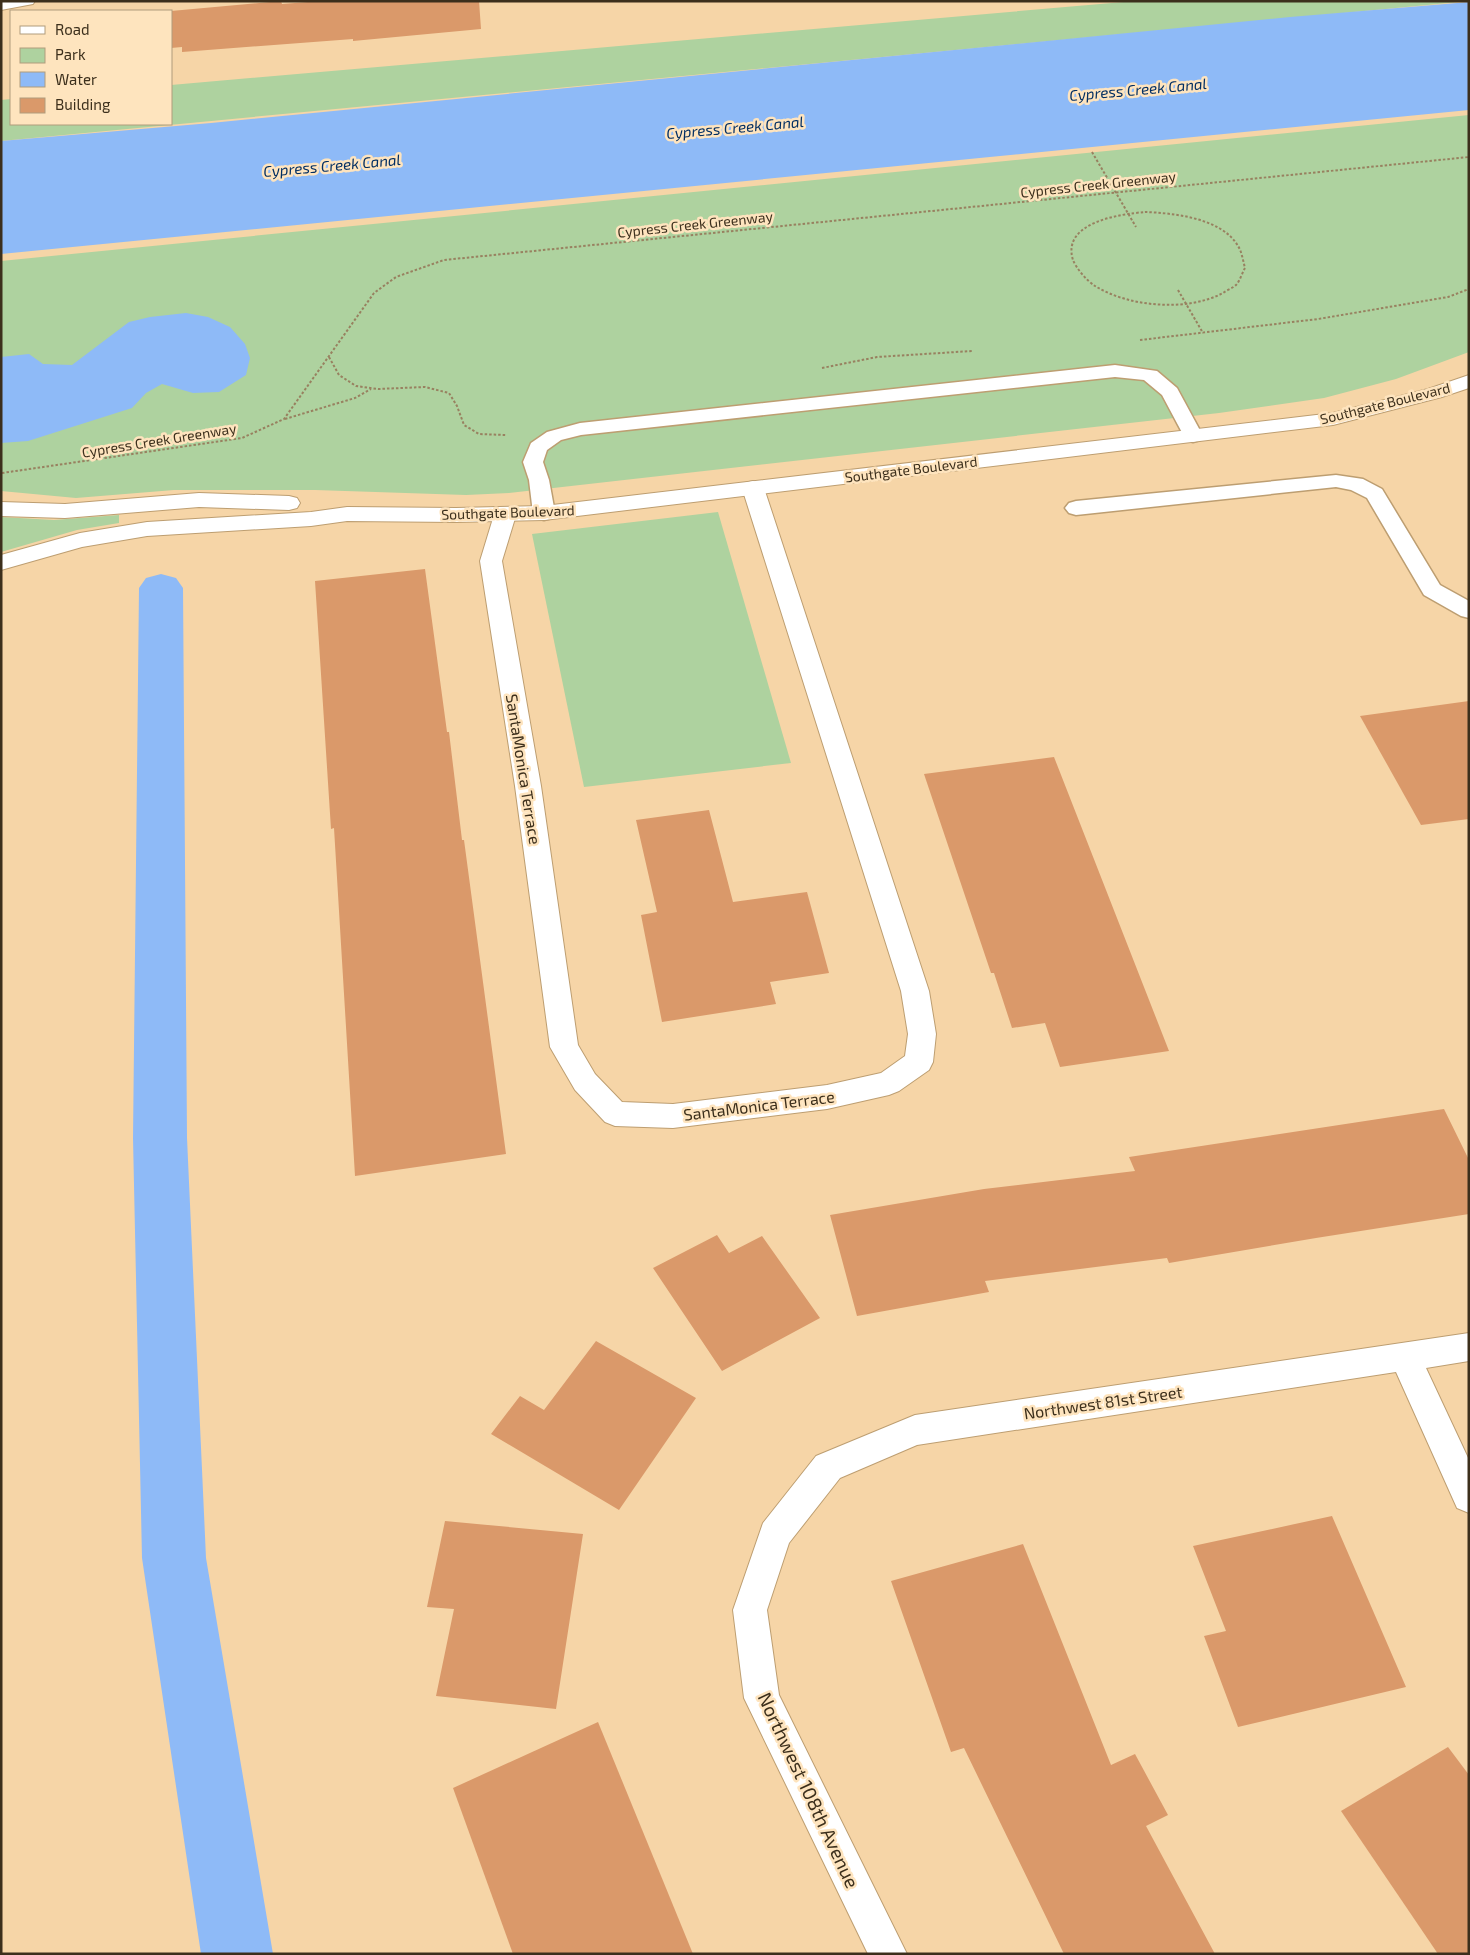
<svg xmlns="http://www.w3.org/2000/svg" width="1470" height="1955" font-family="'Exo 2',sans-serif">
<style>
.green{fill:#aed29f}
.water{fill:#8ebaf7}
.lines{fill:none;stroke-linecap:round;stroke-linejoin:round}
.canal{fill:#8ebaf7;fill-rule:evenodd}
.building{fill:#da996a}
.service-casing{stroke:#bd9e71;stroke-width:3}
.minor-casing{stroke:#bd9e71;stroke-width:2}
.tertiary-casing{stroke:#bd9e71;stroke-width:2}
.path{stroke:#988160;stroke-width:2;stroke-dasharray:2.5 2;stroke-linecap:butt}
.service{fill:#fff;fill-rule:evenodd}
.minor{fill:#fff;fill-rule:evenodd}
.tertiary{fill:#fff;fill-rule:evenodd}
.labels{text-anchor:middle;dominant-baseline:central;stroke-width:5;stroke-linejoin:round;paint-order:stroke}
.far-street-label{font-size:14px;fill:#3c2f1c;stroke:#fee4be}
.far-water-label{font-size:15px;font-style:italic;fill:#022e62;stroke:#fee4be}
.street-label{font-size:16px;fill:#3c2f1c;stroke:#fee4be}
.near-street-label{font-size:19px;fill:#3c2f1c;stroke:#fee4be}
</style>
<rect width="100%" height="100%" fill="#f6d5a7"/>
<g class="green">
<polygon points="1135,1 1469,1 1,141 1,100 11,99 11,124 171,124 171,85"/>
<polygon points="1469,115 1469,352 1396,379 1324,398 1219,413 509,493 466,495 315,490 174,490 76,498 1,491 1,261"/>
<polygon points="718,512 791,763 584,787 532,534"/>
<polygon points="119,515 119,523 77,530 1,552 1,517 54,520"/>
</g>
<g class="water">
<polygon points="1469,2 1469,110 1,254 1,141 211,123 1290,17"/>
<polygon points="186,313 208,317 230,327 245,344 250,358 246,375 219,392 193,393 162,384 146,393 132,408 28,441 1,443 1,357 29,354 43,364 72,365 129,322 150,317"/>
</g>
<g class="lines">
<polygon class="canal" points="161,574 176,578 183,588 187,1138 206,1558 273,1954 201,1954 142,1558 133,1138 139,588 146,578"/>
</g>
<g class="building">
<polygon points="281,1 282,4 321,1 479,1 481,29 353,41 353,39 182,52 182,47 171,48 171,11"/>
<polygon points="425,569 447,732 449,732 462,840 464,840 506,1154 355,1176 334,828 331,829 315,581"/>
<polygon points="1469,701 1469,819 1421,825 1360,716"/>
<polygon points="1054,757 1169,1051 1060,1067 1045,1023 1012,1028 994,973 991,973 924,774"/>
<polygon points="709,810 733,902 807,892 829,973 770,982 776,1004 662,1022 641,915 657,912 636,820"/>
<polygon points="1444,1109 1469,1160 1469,1214 1316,1238 1169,1263 1167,1258 985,1281 989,1292 857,1316 830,1215 984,1189 1135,1171 1129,1157"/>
<polygon points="717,1235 729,1253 762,1236 820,1318 722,1371 653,1268"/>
<polygon points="596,1341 696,1398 619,1510 491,1434 520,1396 544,1410"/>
<polygon points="1332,1516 1406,1687 1238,1727 1204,1636 1226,1631 1193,1546"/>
<polygon points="445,1521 583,1534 556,1709 436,1696 454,1609 427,1607"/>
<polygon points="1023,1544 1111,1765 1135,1754 1168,1815 1146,1826 1215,1954 1064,1954 964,1748 951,1752 891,1581"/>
<polygon points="598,1722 693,1954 513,1954 453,1788"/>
<polygon points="1448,1747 1469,1775 1469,1954 1438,1954 1341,1811"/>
</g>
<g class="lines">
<defs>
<g id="service">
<polygon points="1115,365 1157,371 1177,388 1203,436 1200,440 1193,442 1186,440 1162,395 1144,380 1115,377 581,435 561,440 547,450 543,462 549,480 555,513 552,518 544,520 536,518 533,513 529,480 523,462 531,443 547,432 580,423"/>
<polygon points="1336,475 1363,479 1382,489 1440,585 1469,601 1469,618 1461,616 1424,595 1367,498 1351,490 1336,487 1076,515 1069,513 1065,508 1069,503 1076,501"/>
</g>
<g id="minor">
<polygon points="1,1 35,1 33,4 1,10"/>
<polygon points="753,481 761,483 764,488 929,991 936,1034 933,1062 929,1070 899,1091 889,1095 827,1109 673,1128 615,1126 605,1122 575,1090 550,1047 515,786 480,561 494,515 497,510 505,508 513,510 516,515 502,561 541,786 578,1045 595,1074 622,1102 673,1104 827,1085 881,1073 905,1056 908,1034 901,991 742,488 745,483"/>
<polygon points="1469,1333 1469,1361 1426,1368 1469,1460 1469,1513 1457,1508 1396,1372 917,1445 840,1478 789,1543 767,1610 779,1695 907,1954 868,1954 744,1698 733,1610 763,1523 816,1456 915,1415"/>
</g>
<g id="tertiary">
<polygon points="1469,375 1469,388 1442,397 1333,425 544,520 456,522 347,521 311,526 147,536 82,547 1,570 1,555 80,533 147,522 311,512 347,507 456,508 544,506 1333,413 1428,389"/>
<polygon points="199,493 289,496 297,498 300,503 297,508 289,510 199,507 65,518 1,516 1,502 65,504"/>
</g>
</defs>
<use href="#service" class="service-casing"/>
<use href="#minor" class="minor-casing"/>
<use href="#tertiary" class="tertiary-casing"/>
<g class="path">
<polyline points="1092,152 1136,227"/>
<path d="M1145,212C1173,213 1222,218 1238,246C1242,252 1243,261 1245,268C1242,273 1240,281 1236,285C1233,288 1227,290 1223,293C1187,312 1129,307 1095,286C1087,281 1076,268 1073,260C1061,222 1121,214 1145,212Z"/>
<polyline points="1178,290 1203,333"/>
<polyline points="1140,340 1318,319 1448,297 1469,289"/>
<polyline points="329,357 339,375 356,386 378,389 425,387 449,393 457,406 464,425 479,434 506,435"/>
<polyline points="822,368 877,357 972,351"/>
<polyline points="285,419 355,398 371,389"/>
<polyline points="2,473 242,438 284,419 374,293 396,277 444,260 1469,157"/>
</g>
<use href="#service" class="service"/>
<use href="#minor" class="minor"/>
<use href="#tertiary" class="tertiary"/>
</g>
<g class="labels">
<g class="far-street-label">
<text transform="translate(1098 184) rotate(-6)">Cypress Creek Greenway</text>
<text transform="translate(695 224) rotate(-6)">Cypress Creek Greenway</text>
<text transform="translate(1385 403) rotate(-14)">Southgate Boulevard</text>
<text transform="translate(159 440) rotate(-9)">Cypress Creek Greenway</text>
<text transform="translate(911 469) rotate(-7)">Southgate Boulevard</text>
<text transform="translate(508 512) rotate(-2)">Southgate Boulevard</text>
</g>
<g class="far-water-label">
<text transform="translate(1138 89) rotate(-5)">Cypress Creek Canal</text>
<text transform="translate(735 127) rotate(-5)">Cypress Creek Canal</text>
<text transform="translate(332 165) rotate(-5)">Cypress Creek Canal</text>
</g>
<g class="street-label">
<text transform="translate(524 769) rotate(81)">SantaMonica Terrace</text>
<text transform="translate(759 1105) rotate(-7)">SantaMonica Terrace</text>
<text transform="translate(1103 1402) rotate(-8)">Northwest 81st Street</text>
</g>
<g class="near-street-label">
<text transform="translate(809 1790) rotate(65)">Northwest 108th Avenue</text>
</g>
</g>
<rect width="1470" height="1955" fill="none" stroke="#3c2f1c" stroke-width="5"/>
<rect x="10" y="10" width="162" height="115" fill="#fee4be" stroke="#b09c7d"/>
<rect x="20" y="26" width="25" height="8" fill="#ffffff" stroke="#b09c7d"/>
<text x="55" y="35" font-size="15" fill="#3c2f1c">Road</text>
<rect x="20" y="48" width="25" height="15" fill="#aed29f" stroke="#b09c7d"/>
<text x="55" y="60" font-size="15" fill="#3c2f1c">Park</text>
<rect x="20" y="72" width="25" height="15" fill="#8ebaf7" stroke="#b09c7d"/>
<text x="55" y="85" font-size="15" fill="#3c2f1c">Water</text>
<rect x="20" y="98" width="25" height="15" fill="#da996a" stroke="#b09c7d"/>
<text x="55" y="110" font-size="15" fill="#3c2f1c">Building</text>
</svg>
